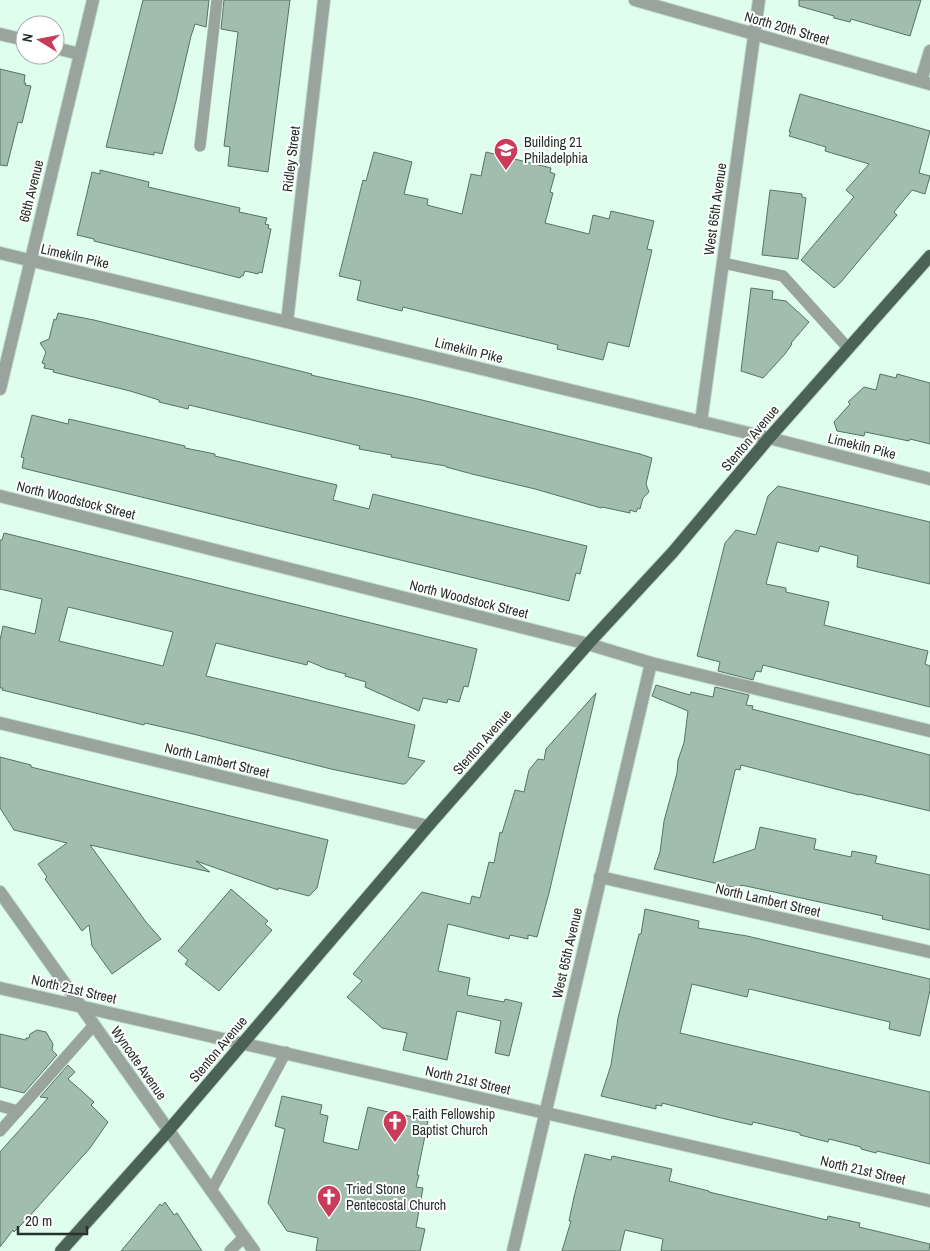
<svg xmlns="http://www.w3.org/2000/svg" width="930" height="1251" font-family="'Archivo Narrow',sans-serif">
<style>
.building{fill:#a0bdae;stroke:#587365;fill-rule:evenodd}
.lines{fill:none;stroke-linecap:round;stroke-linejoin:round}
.service-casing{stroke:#bed9cb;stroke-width:12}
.minor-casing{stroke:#bed9cb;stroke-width:14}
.tertiary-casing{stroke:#bed9cb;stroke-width:14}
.primary-casing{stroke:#bed9cb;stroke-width:14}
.service{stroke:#98a49d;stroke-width:11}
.minor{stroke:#98a49d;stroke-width:12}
.tertiary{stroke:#98a49d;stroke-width:12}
.primary{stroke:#4b6256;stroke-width:12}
.labels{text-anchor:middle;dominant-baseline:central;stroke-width:4;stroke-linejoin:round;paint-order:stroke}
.street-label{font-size:14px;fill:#25312b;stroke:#fff}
.poi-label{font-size:14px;fill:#25312b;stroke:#fff;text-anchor:start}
</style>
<rect width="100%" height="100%" fill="#dffeee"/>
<g class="building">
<polygon points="143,0 209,0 206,27 195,24 191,36 176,101 162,154 154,152 154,155 106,147"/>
<polygon points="224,0 290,0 268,172 228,166 230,147 224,146 238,32 221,29"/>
<polygon points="799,0 921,0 910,36 851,19 850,22 834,18 834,16 799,6"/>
<polygon points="0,69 25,75 24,83 26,83 25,85 31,86 22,123 18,122 7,166 0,165"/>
<polygon points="800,94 930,131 919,173 930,176 925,194 912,190 894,212 897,215 841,282 834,288 801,260 854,197 846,190 869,164 825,151 826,147 789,136 791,132 789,132"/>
<polygon points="374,152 412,162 404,194 428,199 427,205 462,214 471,174 481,176 486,152 551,168 550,172 555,174 550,192 553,193 545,223 589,234 593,215 609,219 611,211 654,221 647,249 652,250 629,347 608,342 603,360 557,349 558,345 403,307 402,311 357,300 361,281 339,276 363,180 366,181"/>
<polygon points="100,170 149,182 148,187 240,208 239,212 267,218 265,224 269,225 268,228 271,229 262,273 259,272 258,274 245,271 243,276 241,276 240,278 94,241 94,239 77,235 92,172 100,174"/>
<polygon points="770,190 802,194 802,197 806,198 798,259 762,255"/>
<polygon points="751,288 773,291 772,299 786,301 809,322 791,343 792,344 785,354 763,378 741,371"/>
<polygon points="58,313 94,320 312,374 311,375 418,399 640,454 652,458 646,484 649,492 643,498 640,509 638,508 636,512 630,510 630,513 602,507 601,508 535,489 472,474 446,467 446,466 391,457 392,455 359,449 360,446 189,405 188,409 159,402 159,400 130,391 53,372 54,370 44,368 45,364 42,363 46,352 40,343 49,339 54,319 56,320"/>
<polygon points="880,374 896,378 897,374 930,383 930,444 910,439 909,441 865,432 864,436 837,431 834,422 850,404 848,402 864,387 876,390"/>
<polygon points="32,415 68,424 69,419 185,446 185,448 215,454 215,456 337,485 333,500 369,509 373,494 587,546 580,574 576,573 569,601 22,468 24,458 21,457"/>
<polygon points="778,486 930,522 930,584 857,567 858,556 820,546 818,552 777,542 766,584 786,588 786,592 829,602 824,625 928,651 925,664 930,666 930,707 763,665 761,672 756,671 753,680 718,671 720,662 697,656 725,543 736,530 756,535 768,496"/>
<path d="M4,533L477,649L468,687L464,686L459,702L448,699L447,703L423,698L419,711L365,687L366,682L345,676L346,674L327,669L308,661L307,665L216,643L206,676L415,725L408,757L425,761L405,784H402L331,769L193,734L145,723L144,725L2,690L3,688H0V640L3,626L35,634L42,599L0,589V540H2ZM68,607L173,632L163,666L59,641Z"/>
<polygon points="656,685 690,695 691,692 713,697 715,687 749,695 746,705 753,706 752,709 930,755 930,811 859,794 859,795 741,765 740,770 736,769 735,771 713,863 755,849 760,827 816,839 814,849 851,857 852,851 877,856 875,863 930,875 930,930 882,919 883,916 774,892 741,885 740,889 654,869 660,852 664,821 677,773 678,760 684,743 688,711 652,696"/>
<polygon points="596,693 549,893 537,937 528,935 528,939 510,935 509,939 448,924 438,971 470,978 467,995 504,1002 505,999 522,1003 509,1056 495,1053 501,1021 457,1011 447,1060 403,1050 407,1033 382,1028 347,997 362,981 353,974 422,892 470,904 472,896 480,898 489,862 494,863 500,832 502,833 515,790 524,792 529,770 538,759 544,760 546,749"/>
<polygon points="0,757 31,765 31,767 328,840 317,888 309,896 278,888 278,890 196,861 210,872 90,845 146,922 161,939 112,974 92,946 89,925 82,931 45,879 47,877 38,864 67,843 14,830 0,808"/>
<polygon points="231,889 268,921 265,924 272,930 219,991 185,964 188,960 178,951"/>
<polygon points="645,909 699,921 698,928 747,936 930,979 930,990 920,1036 889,1029 890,1022 749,989 747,997 692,984 680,1033 930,1092 930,1164 877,1151 876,1153 861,1149 861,1147 829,1139 828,1142 800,1135 800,1133 753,1122 752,1125 721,1118 662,1103 662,1106 656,1105 656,1109 601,1096 611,1065 618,1018 639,934 641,934"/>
<polygon points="37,1030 46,1032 53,1044 52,1050 57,1055 24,1093 0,1087 0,1034 26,1040 26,1038 29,1038 30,1034"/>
<polygon points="68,1065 75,1072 68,1079 94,1102 91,1105 108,1122 90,1148 27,1219 14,1232 13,1230 0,1247 0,1152 48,1098 40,1097"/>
<polygon points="282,1096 322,1105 320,1114 328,1116 323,1142 358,1150 368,1107 392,1113 393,1112 428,1121 417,1175 419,1175 416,1187 423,1188 416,1227 425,1229 420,1251 316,1251 318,1238 287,1231 268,1203 285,1129 275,1126"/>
<polygon points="585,1154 611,1160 612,1156 672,1169 669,1181 709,1191 709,1192 827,1220 828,1216 860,1223 859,1227 930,1244 929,1251 661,1251 663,1239 625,1230 620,1251 562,1251 571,1221 569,1221 574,1197"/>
<polygon points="165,1202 174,1215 177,1213 202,1251 121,1251 160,1204 162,1206"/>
</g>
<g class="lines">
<defs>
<g id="service">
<polyline points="200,146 217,0"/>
<polyline points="723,263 783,276 848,348"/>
<polyline points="0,1106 18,1111"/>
<polyline points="0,1131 94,1025"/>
<polyline points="211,1191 286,1052"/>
<polyline points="230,1251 244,1237"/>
</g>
<g id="minor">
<polyline points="635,0 930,84"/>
<polyline points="0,34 25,40"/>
<polyline points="55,48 80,54"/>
<polyline points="921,81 930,51"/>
<polyline points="287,322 324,0"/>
<polyline points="701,422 759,0"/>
<polyline points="0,496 588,644 651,663 930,731"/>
<polyline points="0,723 428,826"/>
<polyline points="600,877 930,952"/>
<polyline points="0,988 930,1201"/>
<polyline points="513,1251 651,663"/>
</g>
<g id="tertiary">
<polyline points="0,253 769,438 930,479"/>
<polyline points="0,389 93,0"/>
<polyline points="0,892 254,1251"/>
</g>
<polyline id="primary" points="61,1251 168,1131 428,826 588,644 673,552 769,438 930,256"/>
</defs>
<use href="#service" class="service-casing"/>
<use href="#minor" class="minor-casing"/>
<use href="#tertiary" class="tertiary-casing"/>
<use href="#primary" class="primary-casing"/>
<use href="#service" class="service"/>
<use href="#minor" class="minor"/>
<use href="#tertiary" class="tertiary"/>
<use href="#primary" class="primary"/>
</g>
<defs>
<symbol id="school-pin" viewBox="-11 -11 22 30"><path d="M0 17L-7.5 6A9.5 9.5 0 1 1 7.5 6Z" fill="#ca3b59" stroke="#fff"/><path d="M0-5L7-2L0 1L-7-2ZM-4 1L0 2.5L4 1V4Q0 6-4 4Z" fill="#fff"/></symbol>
<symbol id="church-pin" viewBox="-11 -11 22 30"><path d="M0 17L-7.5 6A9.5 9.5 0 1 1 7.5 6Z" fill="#ca3b59" stroke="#fff"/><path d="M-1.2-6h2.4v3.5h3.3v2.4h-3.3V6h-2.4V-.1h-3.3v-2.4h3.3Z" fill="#fff"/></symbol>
</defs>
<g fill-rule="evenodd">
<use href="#school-pin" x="492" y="136" width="28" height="38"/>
<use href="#church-pin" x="381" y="1108" width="28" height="38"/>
<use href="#church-pin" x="315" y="1183" width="28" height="38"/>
</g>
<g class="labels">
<g class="street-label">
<text transform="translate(787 28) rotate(16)">North 20th Street</text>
<text transform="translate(291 159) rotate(-83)">Ridley Street</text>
<text transform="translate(31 191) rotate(-76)">66th Avenue</text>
<text transform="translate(715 209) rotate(-82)">West 65th Avenue</text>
<text transform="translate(75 256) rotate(13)">Limekiln Pike</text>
<text transform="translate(469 350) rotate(14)">Limekiln Pike</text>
<text transform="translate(750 438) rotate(-50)">Stenton Avenue</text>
<text transform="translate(862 446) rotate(14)">Limekiln Pike</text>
<text transform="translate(76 500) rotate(14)">North Woodstock Street</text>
<text transform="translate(469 599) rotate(14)">North Woodstock Street</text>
<text transform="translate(482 742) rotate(-49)">Stenton Avenue</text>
<text transform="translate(217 760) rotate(14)">North Lambert Street</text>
<text transform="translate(768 900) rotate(13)">North Lambert Street</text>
<text transform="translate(567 953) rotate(-77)">West 65th Avenue</text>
<text transform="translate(74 989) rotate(13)">North 21st Street</text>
<text transform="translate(218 1049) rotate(-50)">Stenton Avenue</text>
<text transform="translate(139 1063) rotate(55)">Wyncote Avenue</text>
<text transform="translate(468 1080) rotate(13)">North 21st Street</text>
<text transform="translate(863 1170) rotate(13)">North 21st Street</text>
</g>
<g class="poi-label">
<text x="524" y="142">Building 21<tspan x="524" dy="16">Philadelphia</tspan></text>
<text x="412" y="1114">Faith Fellowship<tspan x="412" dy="16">Baptist Church</tspan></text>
<text x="346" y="1189">Tried Stone<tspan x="346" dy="16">Pentecostal Church</tspan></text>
</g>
</g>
<g transform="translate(40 40) rotate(280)"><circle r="24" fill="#ffffff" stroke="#a8adaa"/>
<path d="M0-4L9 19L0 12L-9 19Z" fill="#ca3b59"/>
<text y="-8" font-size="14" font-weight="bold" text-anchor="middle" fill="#25312b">N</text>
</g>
<path d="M18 1226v8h69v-8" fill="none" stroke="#25312b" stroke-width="2.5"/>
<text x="25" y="1226" font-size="15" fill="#25312b" stroke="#ffffff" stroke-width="4" paint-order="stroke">20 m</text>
</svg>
